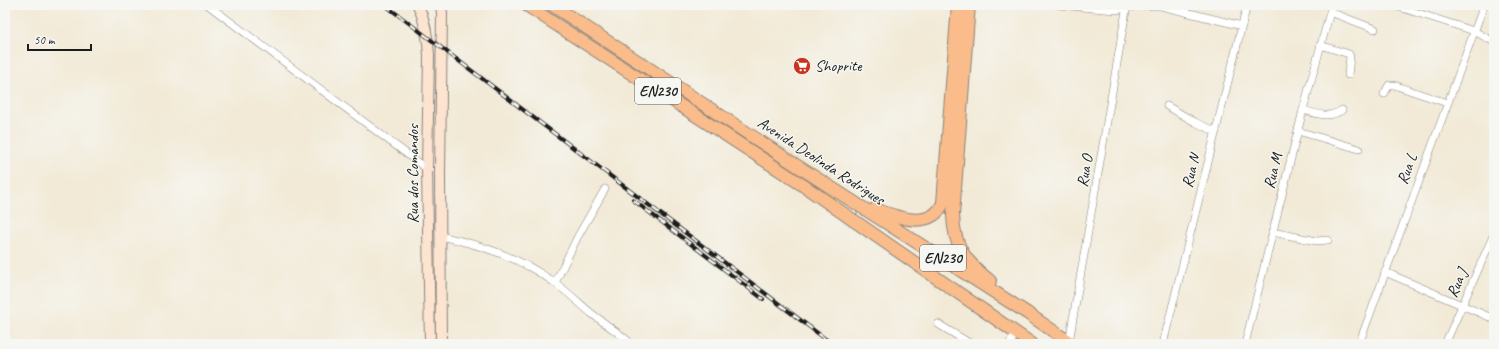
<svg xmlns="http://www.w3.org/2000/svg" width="1499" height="349" font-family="Caveat,sans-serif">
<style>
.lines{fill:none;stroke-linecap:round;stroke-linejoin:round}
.minor-casing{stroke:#87837a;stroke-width:8}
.secondary-casing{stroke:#87837a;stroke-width:12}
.trunk-casing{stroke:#87837a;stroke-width:14}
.minor{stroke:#fff;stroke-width:7}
.secondary{stroke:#fde4d1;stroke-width:10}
.trunk{stroke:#fabc8b;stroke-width:12}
.rail-casing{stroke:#1c1c1c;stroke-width:4}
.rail{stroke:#f6f6f2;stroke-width:2.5;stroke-dasharray:8;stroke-linecap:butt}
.labels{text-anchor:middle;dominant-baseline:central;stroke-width:3;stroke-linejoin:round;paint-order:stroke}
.shield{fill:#f6f6f2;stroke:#5d5d5c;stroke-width:1}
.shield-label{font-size:15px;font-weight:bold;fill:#1c1c1c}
.poi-label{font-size:16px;fill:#1c1c1c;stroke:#f6f6f2;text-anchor:start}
.street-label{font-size:16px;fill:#1c1c1c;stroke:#f6f6f2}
</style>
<rect width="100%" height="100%" fill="#f6f6f2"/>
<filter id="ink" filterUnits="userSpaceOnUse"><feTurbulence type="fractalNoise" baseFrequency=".025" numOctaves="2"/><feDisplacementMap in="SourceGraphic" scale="8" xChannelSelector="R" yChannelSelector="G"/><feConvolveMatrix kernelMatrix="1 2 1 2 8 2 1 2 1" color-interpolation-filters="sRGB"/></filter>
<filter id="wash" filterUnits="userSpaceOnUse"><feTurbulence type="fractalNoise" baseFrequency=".012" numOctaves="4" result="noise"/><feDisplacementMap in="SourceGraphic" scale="16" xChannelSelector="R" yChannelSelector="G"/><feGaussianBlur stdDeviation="0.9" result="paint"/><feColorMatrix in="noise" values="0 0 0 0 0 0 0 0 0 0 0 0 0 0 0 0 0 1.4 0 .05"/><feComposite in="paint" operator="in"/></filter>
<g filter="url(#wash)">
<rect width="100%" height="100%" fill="#f2ead7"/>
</g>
<g filter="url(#ink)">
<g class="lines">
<defs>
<g id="minor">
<polyline points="208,5 427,169"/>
<polyline points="1058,5 1116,10 1136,6 1161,6 1242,26"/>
<polyline points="1393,5 1474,31 1494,42"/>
<polyline points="1330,12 1375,29"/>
<polyline points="1320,45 1349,54 1350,57 1348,75"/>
<polyline points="1384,94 1389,85 1394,85 1447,103"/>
<polyline points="1167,106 1195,122 1216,132"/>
<path d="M1303,110C1317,114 1329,119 1342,110"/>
<polyline points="1298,131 1359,149"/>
<polyline points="1272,232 1317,241 1328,240"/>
<path d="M440,236C482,245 521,258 555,283C568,292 579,303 591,313C604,323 619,333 632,344"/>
<polyline points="1385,272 1494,319"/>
<polyline points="555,283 578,236 605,189"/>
<polyline points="938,324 971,344"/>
<polyline points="1069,342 1127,5"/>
<polyline points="1009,344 1016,334"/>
<polyline points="1163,344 1247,5"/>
<polyline points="1245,344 1303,110 1332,5"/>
<polyline points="1359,344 1484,5"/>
<polyline points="1445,344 1494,234"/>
</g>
<g id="secondary">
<path d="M418,5C425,21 428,37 429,55L427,169L430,344"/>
<polyline points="441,5 442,14 440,172 441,344"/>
</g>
<g id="trunk">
<polyline points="526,5 804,186 1032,344"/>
<polyline points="552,5 796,165 1027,313 1072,344"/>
<path d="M969,5L953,215C954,247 965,261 990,281"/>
<path d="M875,209C896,217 931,231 943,203L958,5"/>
</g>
</defs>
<use href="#minor" class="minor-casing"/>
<use href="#secondary" class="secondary-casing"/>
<use href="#trunk" class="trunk-casing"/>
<use href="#minor" class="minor"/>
<use href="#secondary" class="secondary"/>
<use href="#trunk" class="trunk"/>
<defs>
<g id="rail">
<polyline points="385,5 832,344"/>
<polyline points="633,200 763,299"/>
</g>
</defs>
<use href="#rail" class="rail-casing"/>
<use href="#rail" class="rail"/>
</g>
</g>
<defs>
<symbol id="supermarket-disc" viewBox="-11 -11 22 22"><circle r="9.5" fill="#c8321e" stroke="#f6f6f2"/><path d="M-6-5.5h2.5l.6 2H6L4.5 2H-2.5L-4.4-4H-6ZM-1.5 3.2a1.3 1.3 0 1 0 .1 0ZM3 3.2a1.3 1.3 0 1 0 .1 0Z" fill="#fff"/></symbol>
</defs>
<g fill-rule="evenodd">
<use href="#supermarket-disc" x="792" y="56" width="20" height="20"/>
</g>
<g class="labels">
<g class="shield">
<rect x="635" y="78" width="46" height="26" rx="3"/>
<rect x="920" y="245" width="46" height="26" rx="3"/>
</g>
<g class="shield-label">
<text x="658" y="91">EN230</text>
<text x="943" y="258">EN230</text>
</g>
<g class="poi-label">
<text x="815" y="66">Shoprite</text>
</g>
<g class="street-label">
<text transform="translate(821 161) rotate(33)">Avenida Deolinda Rodrigues</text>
<text transform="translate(1407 169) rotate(-70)">Rua L</text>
<text transform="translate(1085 171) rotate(-80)">Rua O</text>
<text transform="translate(1191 171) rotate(-76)">Rua N</text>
<text transform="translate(1273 171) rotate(-76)">Rua M</text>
<text transform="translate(413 174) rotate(-90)">Rua dos Comandos</text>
<text transform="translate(1457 283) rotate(-66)">Rua J</text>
</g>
</g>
<rect width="1499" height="349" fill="none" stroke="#f6f6f2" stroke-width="20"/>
<path d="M28 44v6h63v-6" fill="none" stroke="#1c1c1c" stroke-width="2"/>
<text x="34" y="44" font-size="12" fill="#1c1c1c" stroke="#f6f6f2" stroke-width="3" paint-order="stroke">50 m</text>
</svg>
